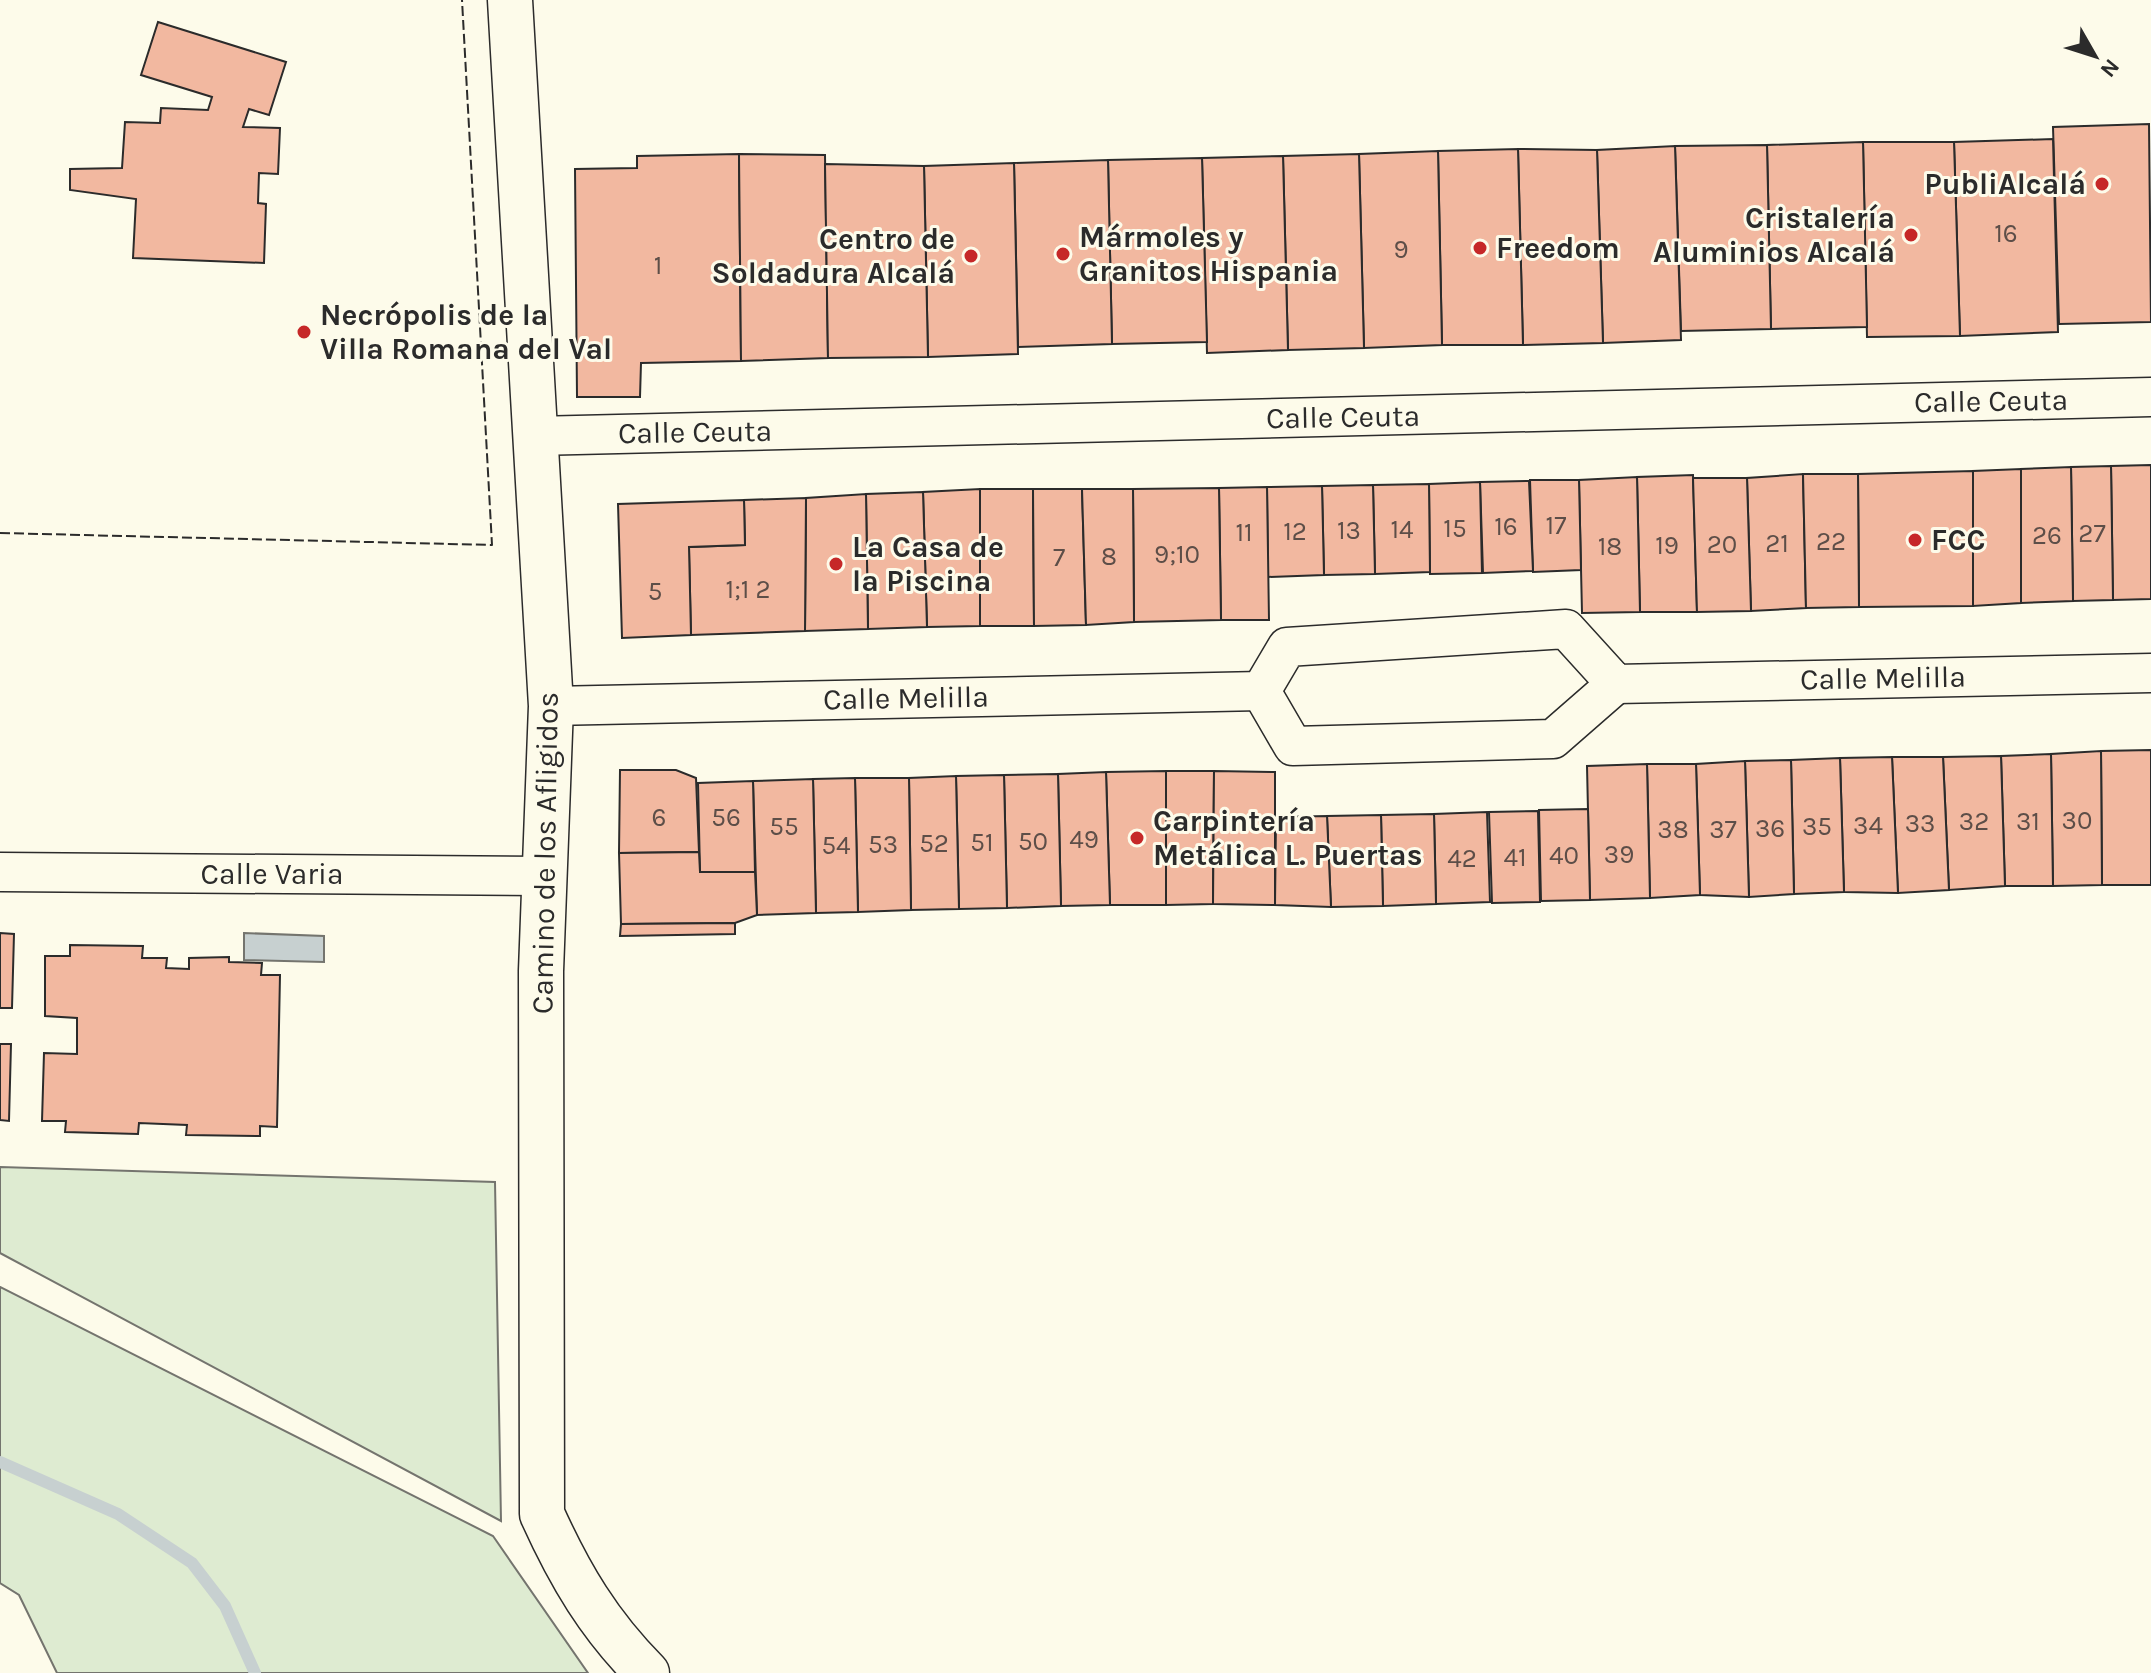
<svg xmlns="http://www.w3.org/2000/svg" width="2151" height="1673" font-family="Karla,sans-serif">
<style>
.green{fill:#deebd1;stroke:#74746e;stroke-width:2}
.water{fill:#c7d0d0;stroke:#74746e;stroke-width:2}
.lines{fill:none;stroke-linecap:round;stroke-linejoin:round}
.stream{stroke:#c7d0d0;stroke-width:12}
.building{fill:#f2b8a0;stroke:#2b2b2b;stroke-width:2}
.minor-casing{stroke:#2b2b2b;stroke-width:41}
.tertiary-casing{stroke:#2b2b2b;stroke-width:47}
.minor{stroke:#fdfbea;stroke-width:38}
.tertiary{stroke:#fdfbea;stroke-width:44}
.fence{stroke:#2b2b2b;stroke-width:2;stroke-dasharray:10 4;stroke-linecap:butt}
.poi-dot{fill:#c62828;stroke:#fdfbea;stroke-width:3}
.labels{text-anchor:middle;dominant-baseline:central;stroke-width:6;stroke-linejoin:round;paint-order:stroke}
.number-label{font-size:26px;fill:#5d4e48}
.poi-label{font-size:30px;font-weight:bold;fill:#2b2b2b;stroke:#fdfbea;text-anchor:start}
.street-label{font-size:30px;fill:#2b2b2b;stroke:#fdfbea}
</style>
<rect width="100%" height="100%" fill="#fdfbea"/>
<g class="green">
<polygon points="0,1167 495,1182 501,1521 0,1253"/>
<polygon points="0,1287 493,1536 588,1673 57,1673 19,1595 0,1583"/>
</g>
<polygon class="water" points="244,933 324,936 324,962 244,960"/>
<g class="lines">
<polyline class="stream" points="0,1462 118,1514 192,1563 225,1606 255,1673"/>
</g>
<g class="building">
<polygon points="158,22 286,62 269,115 249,109 243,127 280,128 278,174 259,173 258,203 266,204 264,263 133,258 136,199 70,190 70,169 122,168 125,122 160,123 161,108 208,110 212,97 141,75"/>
<polygon points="2149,124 2151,322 2059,324 2053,127"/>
<polygon points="2053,139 2058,332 1960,336 1954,142"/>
<polygon points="1863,142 1954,142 1960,336 1867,337"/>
<polygon points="1863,142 1867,327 1771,329 1767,145"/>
<polygon points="1767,145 1771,329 1681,331 1675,146"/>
<polygon points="1675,146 1681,340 1603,343 1597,150"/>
<polygon points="1518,149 1597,150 1603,343 1523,345"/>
<polygon points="1518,149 1523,345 1442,345 1438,151"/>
<polygon points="1438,151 1442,345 1364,348 1359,154"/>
<polygon points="739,154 741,361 641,363 640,397 577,397 575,169 637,168 637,156"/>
<polygon points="739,154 825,155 828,358 741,361"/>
<polygon points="1359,154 1364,348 1288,350 1283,156"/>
<polygon points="1283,156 1288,350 1207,353 1202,158"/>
<polygon points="1202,158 1207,342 1112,344 1108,160"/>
<polygon points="1108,160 1112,344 1018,347 1014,163"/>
<polygon points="1014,163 1018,354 928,357 924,166"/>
<polygon points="825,164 924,166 928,357 828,358"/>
<polygon points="2151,465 2151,599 2113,600 2111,466"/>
<polygon points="2111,466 2113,600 2073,601 2071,467"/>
<polygon points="2071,467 2073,601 2021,603 2021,469"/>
<polygon points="2021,469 2021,603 1973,606 1973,471"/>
<polygon points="1973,471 1973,606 1859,607 1858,474"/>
<polygon points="1803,474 1806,608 1751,611 1747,478"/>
<polygon points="1803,474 1858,474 1859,607 1806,608"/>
<polygon points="1693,475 1697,612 1640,612 1637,477"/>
<polygon points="1637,477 1640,612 1582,613 1579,480"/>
<polygon points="1693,478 1747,478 1751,611 1697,612"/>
<polygon points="1530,480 1579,480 1581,570 1533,572"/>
<polygon points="1529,481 1533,571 1483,573 1480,482"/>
<polygon points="1480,482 1482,573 1430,574 1429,484"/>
<polygon points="1429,484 1430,572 1375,574 1373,485"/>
<polygon points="1373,485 1375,574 1324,575 1322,486"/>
<polygon points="1322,486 1324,575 1268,577 1267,487"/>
<polygon points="1267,487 1269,620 1221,620 1219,488"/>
<polygon points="1219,488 1221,620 1134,622 1133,489"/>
<polygon points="980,489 980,626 927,627 923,492"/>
<polygon points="980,489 1033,489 1034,626 980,626"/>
<polygon points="1033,489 1082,489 1086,625 1034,626"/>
<polygon points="1082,489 1133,489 1134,622 1086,625"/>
<polygon points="923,492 927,627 868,629 866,494"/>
<polygon points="866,494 868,629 805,631 806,498"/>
<polygon points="806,498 805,631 691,635 689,547 745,545 744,500"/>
<polygon points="744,500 745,545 689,547 691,635 622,638 618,504"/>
<polygon points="2151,750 2151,885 2102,885 2101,751"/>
<polygon points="2101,751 2102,885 2053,886 2051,754"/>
<polygon points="2051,754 2053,886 2005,886 2001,756"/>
<polygon points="2001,756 2005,886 1949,890 1943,757"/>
<polygon points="1892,757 1943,757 1949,890 1898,893"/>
<polygon points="1892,757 1898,893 1844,892 1840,758"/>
<polygon points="1840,758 1844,892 1794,894 1791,760"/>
<polygon points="1791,760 1794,894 1749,897 1745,761"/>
<polygon points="1745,761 1749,897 1700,895 1696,764"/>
<polygon points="1647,764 1696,764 1700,895 1650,898"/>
<polygon points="1647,764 1650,898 1590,900 1587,766"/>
<polygon points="620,770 676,770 696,778 699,852 619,853"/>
<polygon points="1166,771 1214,771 1213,904 1166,905"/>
<polygon points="1166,771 1166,905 1110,905 1106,772"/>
<polygon points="1214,771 1275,772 1275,905 1213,904"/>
<polygon points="1106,772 1110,905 1061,906 1058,774"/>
<polygon points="1058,774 1061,906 1007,908 1004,775"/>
<polygon points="1004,775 1007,908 959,909 956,776"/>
<polygon points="956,776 959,909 911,910 909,778"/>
<polygon points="855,778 909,778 911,910 858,912"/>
<polygon points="855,778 858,912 816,913 813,779"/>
<polygon points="813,779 816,913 757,915 753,781"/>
<polygon points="753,781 755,872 700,872 698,783"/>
<polygon points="1588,809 1590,900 1541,901 1539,810"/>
<polygon points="1538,811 1540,902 1492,903 1489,812"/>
<polygon points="1487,812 1490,902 1436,904 1434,814"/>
<polygon points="1434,814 1436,904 1383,906 1381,815"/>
<polygon points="1381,815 1383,906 1331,907 1327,816"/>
<polygon points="1327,816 1331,907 1275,905 1276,817"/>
<polygon points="699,852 700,872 755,872 757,915 735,923 621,924 619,853"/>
<polygon points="735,923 735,934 620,936 621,924"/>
<polygon points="0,933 14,934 12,1008 0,1008"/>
<polygon points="70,945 143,946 142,958 167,958 166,968 189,969 189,958 229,957 229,962 262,963 261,975 280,975 277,1127 260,1126 260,1136 186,1135 187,1125 139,1123 138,1134 65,1132 66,1121 42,1121 44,1053 77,1054 77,1018 45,1016 45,956 70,956"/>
<polygon points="0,1044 11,1044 9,1121 0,1120"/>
</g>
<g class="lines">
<defs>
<g id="minor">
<polyline points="535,436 2151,397"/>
<polyline points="1261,691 1293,746 1553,739 1616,684"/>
<polyline points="551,706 1261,691 1287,647 1566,629 1616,684 2151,673"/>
<polyline points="0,872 544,876"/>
</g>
<path id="tertiary" d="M510,0L551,706L541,971L542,1514C570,1576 599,1625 647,1673"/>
</defs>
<use href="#minor" class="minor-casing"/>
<use href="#tertiary" class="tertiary-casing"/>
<use href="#minor" class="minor"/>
<use href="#tertiary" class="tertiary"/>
<polyline class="fence" points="0,533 492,545 462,0"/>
</g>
<g class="poi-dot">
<circle cx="2102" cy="184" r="8"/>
<circle cx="1911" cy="235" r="8"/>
<circle cx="1480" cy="248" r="8"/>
<circle cx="1063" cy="254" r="8"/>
<circle cx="971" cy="256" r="8"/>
<circle cx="304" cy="332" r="8"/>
<circle cx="1915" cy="540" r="8"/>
<circle cx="836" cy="564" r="8"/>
<circle cx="1137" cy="838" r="8"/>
</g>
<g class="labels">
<g class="number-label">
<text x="2006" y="233">16</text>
<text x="1401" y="249">9</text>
<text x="658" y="265">1</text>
<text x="1556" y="525">17</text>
<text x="1506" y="526">16</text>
<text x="1455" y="528">15</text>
<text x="1402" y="529">14</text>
<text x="1349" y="530">13</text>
<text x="1295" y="531">12</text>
<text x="1244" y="532">11</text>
<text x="2092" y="533">27</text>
<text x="2047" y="535">26</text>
<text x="1831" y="541">22</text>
<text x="1777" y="543">21</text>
<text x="1722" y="544">20</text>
<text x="1667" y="545">19</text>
<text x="1610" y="546">18</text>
<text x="1177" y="554">9;10</text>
<text x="1109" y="556">8</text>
<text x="1059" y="557">7</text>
<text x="748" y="589">1;1 2</text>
<text x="655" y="591">5</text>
<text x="659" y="817">6</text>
<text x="726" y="817">56</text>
<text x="2077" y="820">30</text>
<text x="1974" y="821">32</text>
<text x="2028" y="821">31</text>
<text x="1920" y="823">33</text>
<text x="1868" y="825">34</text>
<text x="784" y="826">55</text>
<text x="1817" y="826">35</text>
<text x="1770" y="828">36</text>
<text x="1673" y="829">38</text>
<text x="1723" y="829">37</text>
<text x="1084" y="839">49</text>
<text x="1033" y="841">50</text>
<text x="982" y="842">51</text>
<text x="934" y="843">52</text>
<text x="883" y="844">53</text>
<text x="836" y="845">54</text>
<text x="1619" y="854">39</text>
<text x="1564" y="855">40</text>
<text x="1515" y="857">41</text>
<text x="1462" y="858">42</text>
</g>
<g class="poi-label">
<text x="2086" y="184" text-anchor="end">PubliAlcalá</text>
<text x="1895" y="218" text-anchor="end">Cristalería<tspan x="1895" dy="34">Aluminios Alcalá</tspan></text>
<text x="1079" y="237">Mármoles y<tspan x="1079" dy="34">Granitos Hispania</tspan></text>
<text x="955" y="239" text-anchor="end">Centro de<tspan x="955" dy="34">Soldadura Alcalá</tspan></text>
<text x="1496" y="248">Freedom</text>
<text x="320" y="315">Necrópolis de la<tspan x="320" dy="34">Villa Romana del Val</tspan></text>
<text x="1931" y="540">FCC</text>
<text x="852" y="547">La Casa de<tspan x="852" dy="34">la Piscina</tspan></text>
<text x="1153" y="821">Carpintería<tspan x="1153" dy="34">Metálica L. Puertas</tspan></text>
</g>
<g class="street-label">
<text transform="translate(1991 401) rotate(-1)">Calle Ceuta</text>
<text transform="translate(1343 417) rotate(-1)">Calle Ceuta</text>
<text transform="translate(695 432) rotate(-1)">Calle Ceuta</text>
<text transform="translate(1883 678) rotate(-1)">Calle Melilla</text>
<text transform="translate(906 698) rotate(-1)">Calle Melilla</text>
<text transform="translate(545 853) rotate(-89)">Camino de los Afligidos</text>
<text x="272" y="874">Calle Varia</text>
</g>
</g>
<g transform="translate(2095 56) rotate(129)" stroke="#fdfbea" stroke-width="6" paint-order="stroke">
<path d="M0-6L14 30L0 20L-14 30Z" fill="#2b2b2b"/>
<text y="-12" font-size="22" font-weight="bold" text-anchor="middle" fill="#2b2b2b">N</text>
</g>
</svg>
